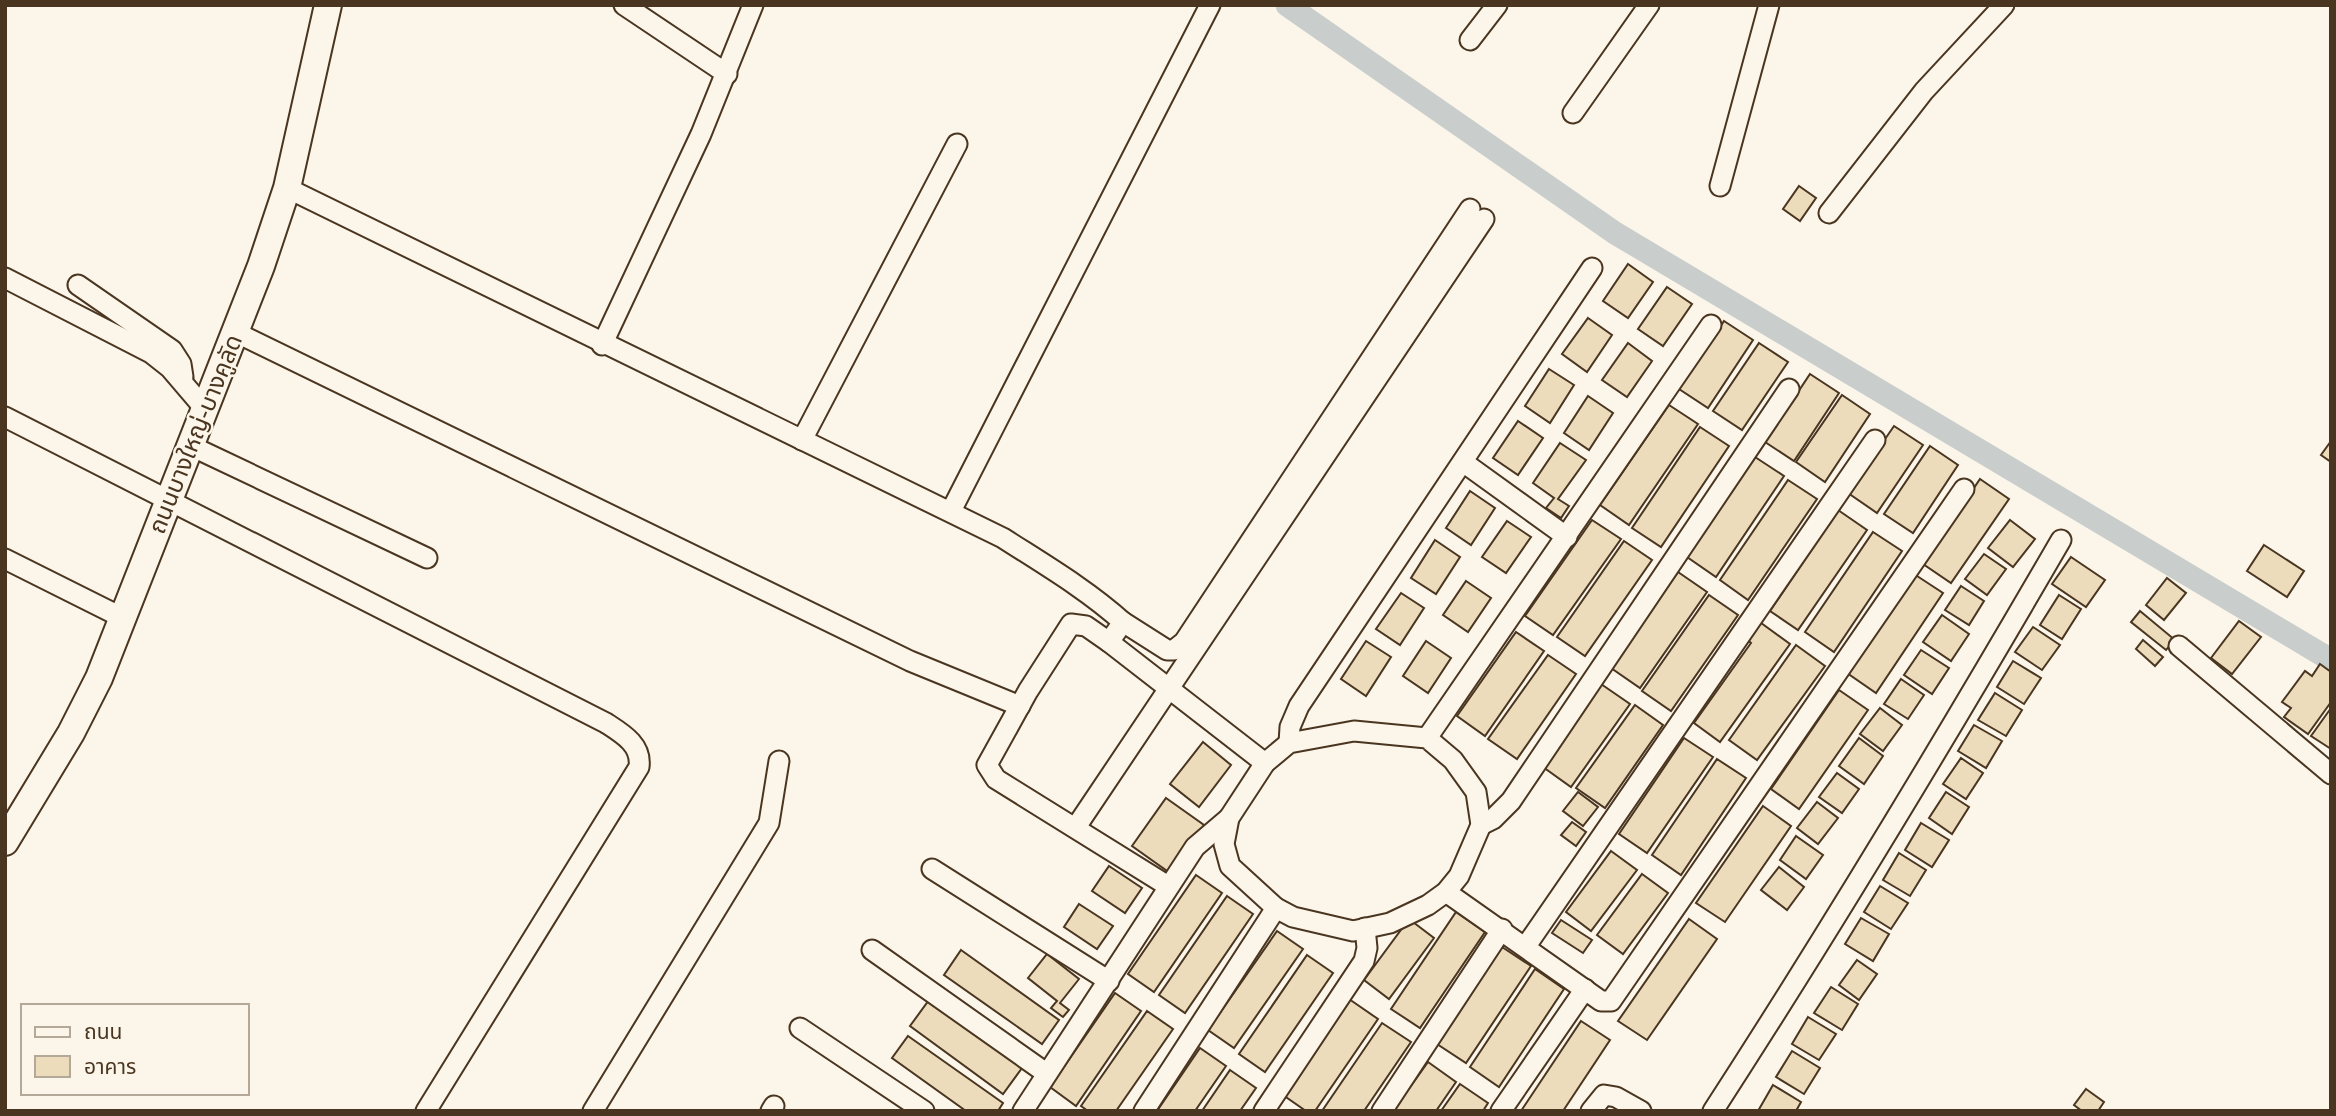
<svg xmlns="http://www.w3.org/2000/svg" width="2336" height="1116" font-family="Arial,'Noto Sans Thai',sans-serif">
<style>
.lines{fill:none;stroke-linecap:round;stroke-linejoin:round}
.canal{stroke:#c9cecd;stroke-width:23}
.building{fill:#ecdcbc;stroke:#4a3520;stroke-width:2}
.street-casing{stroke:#4a3520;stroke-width:23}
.secondary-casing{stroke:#4a3520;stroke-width:30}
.street{stroke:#fbf6e9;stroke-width:19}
.secondary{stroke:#fbf6e9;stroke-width:26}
.labels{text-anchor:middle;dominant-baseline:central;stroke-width:5;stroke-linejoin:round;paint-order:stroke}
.street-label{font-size:24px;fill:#4a3520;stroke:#fbf6e9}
</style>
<rect width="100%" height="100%" fill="#fbf6e9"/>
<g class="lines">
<polyline class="canal" points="1287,5 1615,233 2331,660"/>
</g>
<g class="building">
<polygon points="1799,186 1816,198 1800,221 1783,209"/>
<polygon points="1628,264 1653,282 1628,318 1603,301"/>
<polygon points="1667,287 1692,304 1663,346 1638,329"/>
<polygon points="1588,318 1612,335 1587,372 1562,354"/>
<polygon points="1724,321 1753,340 1708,408 1679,389"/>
<polygon points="1628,343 1652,361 1627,397 1602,380"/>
<polygon points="1759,343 1788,362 1742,430 1713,411"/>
<polygon points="1549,369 1574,385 1550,423 1525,406"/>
<polygon points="1810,374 1839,393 1794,461 1765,442"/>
<polygon points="1842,395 1870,414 1825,482 1796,462"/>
<polygon points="1588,396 1613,413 1589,450 1564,433"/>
<polygon points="1669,405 1698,424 1629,525 1600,505"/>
<polygon points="1518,421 1543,438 1518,475 1493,458"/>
<polygon points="1894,426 1923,445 1877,513 1848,493"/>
<polygon points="1700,427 1729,446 1661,547 1632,528"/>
<polygon points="2331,441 2331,462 2321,455"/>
<polygon points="1560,443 1586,460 1558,499 1569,506 1561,518 1546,508 1554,498 1533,483"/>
<polygon points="1930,446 1958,465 1913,533 1884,514"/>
<polygon points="1755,457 1784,476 1716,577 1687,557"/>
<polygon points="1980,479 2009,499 1951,583 1923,564"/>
<polygon points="1788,480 1817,499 1748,600 1720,580"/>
<polygon points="1470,491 1495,508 1471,545 1446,528"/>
<polygon points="1838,510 1867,530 1798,630 1770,611"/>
<polygon points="1592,520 1621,539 1553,635 1525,616"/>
<polygon points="2010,520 2035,539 2013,567 1988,548"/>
<polygon points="1507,521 1531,537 1506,573 1482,557"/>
<polygon points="1873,532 1902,551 1834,652 1805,632"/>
<polygon points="1435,540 1460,557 1436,594 1411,578"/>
<polygon points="1624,541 1652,560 1585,656 1557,637"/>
<polygon points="2264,545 2304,571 2287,597 2247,571"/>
<polygon points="1984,554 2006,569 1987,595 1965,579"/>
<polygon points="2071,557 2105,580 2086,607 2052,584"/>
<polygon points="1678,572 1707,592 1640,688 1611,668"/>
<polygon points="1914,574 1943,593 1876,693 1847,673"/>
<polygon points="2167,578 2186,593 2164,620 2146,605"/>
<polygon points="1466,581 1491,598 1468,632 1443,615"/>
<polygon points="1961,586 1984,601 1969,625 1945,610"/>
<polygon points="1401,593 1424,608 1400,645 1376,629"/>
<polygon points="1709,595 1738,615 1671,711 1642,691"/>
<polygon points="2059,595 2081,609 2062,639 2040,625"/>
<polygon points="2140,611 2175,640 2166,650 2131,622"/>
<polygon points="1942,615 1969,634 1951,661 1923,642"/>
<polygon points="1757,620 1790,644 1720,742 1694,723 1751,643 1744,637"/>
<polygon points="2239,621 2261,637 2232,674 2211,658"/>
<polygon points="2033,627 2060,645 2042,670 2015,652"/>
<polygon points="1516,632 1544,651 1485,736 1457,716"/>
<polygon points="2143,640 2163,657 2155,666 2136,649"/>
<polygon points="1366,641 1391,657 1366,696 1341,679"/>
<polygon points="1426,641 1451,658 1428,693 1403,676"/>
<polygon points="1796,645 1825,666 1757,760 1729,740"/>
<polygon points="1921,650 1949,668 1932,694 1904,675"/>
<polygon points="1548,655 1576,674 1517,759 1488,739"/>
<polygon points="2013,661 2041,678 2024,704 1997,687"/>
<polygon points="2320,664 2331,672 2331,702 2308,734 2284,717 2291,708 2282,702 2305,671 2312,676"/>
<polygon points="1901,679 1924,695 1908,719 1884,704"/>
<polygon points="1601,684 1630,704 1571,787 1543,767"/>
<polygon points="1839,690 1868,710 1799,809 1771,789"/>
<polygon points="1995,693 2022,710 2006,736 1978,720"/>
<polygon points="1635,705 1663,725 1605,808 1576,788"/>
<polygon points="1880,708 1902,725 1883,751 1860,734"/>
<polygon points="2331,708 2331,749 2311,736"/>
<polygon points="1974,725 2002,741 1986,768 1958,751"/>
<polygon points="1684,738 1713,757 1647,853 1619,834"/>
<polygon points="1859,738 1883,756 1864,784 1839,766"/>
<polygon points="1203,742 1231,765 1199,807 1170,784"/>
<polygon points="1961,758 1983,773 1966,799 1943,784"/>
<polygon points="1717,759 1746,778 1681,875 1652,855"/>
<polygon points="1837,773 1859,789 1842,813 1819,797"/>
<polygon points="1578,792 1598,807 1583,826 1563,811"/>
<polygon points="1946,792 1969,807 1952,834 1929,818"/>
<polygon points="1166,798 1204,825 1170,873 1132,846"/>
<polygon points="1817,802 1838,818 1818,844 1797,828"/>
<polygon points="1763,806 1791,826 1725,922 1696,903"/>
<polygon points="1572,822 1586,832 1576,846 1561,835"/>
<polygon points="1921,823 1949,840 1932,867 1905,850"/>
<polygon points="1796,836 1823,855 1806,879 1780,860"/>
<polygon points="1611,851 1637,870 1591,931 1566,912"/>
<polygon points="1899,853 1926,870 1910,896 1883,880"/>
<polygon points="1109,866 1142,888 1125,913 1092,891"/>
<polygon points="1779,867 1804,887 1787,910 1761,890"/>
<polygon points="1642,874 1668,893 1623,954 1597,935"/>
<polygon points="1196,875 1222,893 1154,992 1128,974"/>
<polygon points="1880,886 1908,903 1891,929 1864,912"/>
<polygon points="1227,896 1253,914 1185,1013 1159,995"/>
<polygon points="1079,904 1113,926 1097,949 1064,927"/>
<polygon points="1456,912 1485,932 1420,1028 1391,1009"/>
<polygon points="1861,918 1889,934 1873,961 1845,944"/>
<polygon points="1409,919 1434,938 1389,999 1364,980"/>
<polygon points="1689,919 1717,939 1647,1040 1618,1021"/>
<polygon points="1561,920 1592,940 1583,953 1552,933"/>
<polygon points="1277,931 1303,949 1234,1048 1208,1030"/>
<polygon points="1502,947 1531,966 1466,1063 1437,1044"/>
<polygon points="961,950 1059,1020 1042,1044 944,975"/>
<polygon points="1047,954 1079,979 1060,1003 1069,1010 1063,1017 1051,1008 1057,1001 1028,978"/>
<polygon points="1307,955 1333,973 1265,1072 1239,1054"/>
<polygon points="1857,960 1877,974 1859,1000 1839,985"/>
<polygon points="1535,969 1564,989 1499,1087 1470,1067"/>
<polygon points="1831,987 1858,1004 1842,1030 1814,1013"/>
<polygon points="1115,993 1141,1011 1076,1106 1050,1087"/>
<polygon points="1349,999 1378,1019 1315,1111 1306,1111 1283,1095"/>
<polygon points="929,1000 1022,1068 1003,1094 910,1026"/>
<polygon points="1147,1011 1173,1029 1116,1111 1088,1111 1081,1106"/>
<polygon points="1808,1017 1836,1034 1819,1060 1792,1044"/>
<polygon points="1581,1021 1610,1040 1563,1111 1521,1111"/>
<polygon points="1382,1023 1411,1042 1364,1111 1322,1111"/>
<polygon points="908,1036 1003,1103 998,1111 966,1111 892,1058"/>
<polygon points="1200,1048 1226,1066 1195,1111 1157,1111"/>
<polygon points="1792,1051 1820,1068 1804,1094 1776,1077"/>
<polygon points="1428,1062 1456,1082 1436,1111 1393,1111"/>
<polygon points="1230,1070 1256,1088 1240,1111 1202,1111"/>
<polygon points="1460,1084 1488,1103 1483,1111 1441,1111"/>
<polygon points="1773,1085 1801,1102 1796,1111 1758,1111"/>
<polygon points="2086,1089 2104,1102 2098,1111 2082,1111 2074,1105"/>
</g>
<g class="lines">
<defs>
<g id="street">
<polyline points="624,5 727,74"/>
<polyline points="1470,40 1497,5"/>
<polyline points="1573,113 1649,5"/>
<polyline points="1720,186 1769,5"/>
<path d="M287,188L1003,538C1045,565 1086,589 1123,622L1109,642L1265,763"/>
<polyline points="1829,213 1924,91 2004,5"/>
<polyline points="5,278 151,353 170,368 205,409"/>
<polyline points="78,285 172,350 181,364 183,377"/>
<polyline points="235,332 910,661 1020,706"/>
<polyline points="602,345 701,134 753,5"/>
<path d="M5,417L606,723C623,734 642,745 639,767L426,1111"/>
<polyline points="802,440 957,144"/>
<polyline points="191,446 427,558"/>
<polyline points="1463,462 1567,537"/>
<polyline points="951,511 1210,5"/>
<polyline points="5,559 123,618"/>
<polyline points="1123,622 1167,650 1174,650 1184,642 1470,209"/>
<polyline points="1109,642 1086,626 1071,624 1028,691 987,765 996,779 1168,886"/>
<polyline points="2179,646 2331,774"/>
<polygon points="1354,731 1427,738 1453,760 1476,792 1481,825 1459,876 1446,892 1428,905 1390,923 1353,931 1293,917 1276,908 1230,866 1224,844 1229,818 1265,763 1289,743"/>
<polyline points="1427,738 1711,325"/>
<polyline points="1289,743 1290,727 1299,706 1592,268"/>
<polyline points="1481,825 1493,819 1511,801 1789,389"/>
<polyline points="1076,827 1484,219"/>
<polyline points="932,869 1109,981"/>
<polyline points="1446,892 1601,1001 1611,1001 1964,489"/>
<polyline points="1526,946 1875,440"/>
<polyline points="872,950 1046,1073"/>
<polyline points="800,1028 924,1111"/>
<polyline points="593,1111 769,823 779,761"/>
<polyline points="771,1111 774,1106"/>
<polyline points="1023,1111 1195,847 1229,818"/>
<polyline points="1144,1111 1276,908"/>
<polyline points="1264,1111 1364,961 1367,948 1365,928"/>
<polyline points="1382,1111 1502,929"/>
<polyline points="1501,1111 1585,989"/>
<polyline points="1591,1111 1604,1095 1616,1097 1641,1111"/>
<path d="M1713,1111C1834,924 1949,733 2061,540"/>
</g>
<polyline id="secondary" points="5,842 71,733 99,678 261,266 287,188 328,5"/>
</defs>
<use href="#street" class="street-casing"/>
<use href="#secondary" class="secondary-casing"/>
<use href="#street" class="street"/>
<use href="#secondary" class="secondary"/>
</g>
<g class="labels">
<g class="street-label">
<text transform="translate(195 434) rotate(-68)">ถนนบางใหญ่-บางคูลัด</text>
</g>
</g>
<rect width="2336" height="1116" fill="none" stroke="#4a3520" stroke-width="14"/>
<rect x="21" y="1004" width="228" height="91" fill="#fbf6e9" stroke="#b4a999" stroke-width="2"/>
<rect x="35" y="1027" width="35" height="10" fill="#fbf6e9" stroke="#b4a999" stroke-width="2"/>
<text x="84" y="1039" font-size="21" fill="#4a3520">ถนน</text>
<rect x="35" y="1056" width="35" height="21" fill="#ecdcbc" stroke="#b4a999" stroke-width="2"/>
<text x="84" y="1074" font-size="21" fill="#4a3520">อาคาร</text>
</svg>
